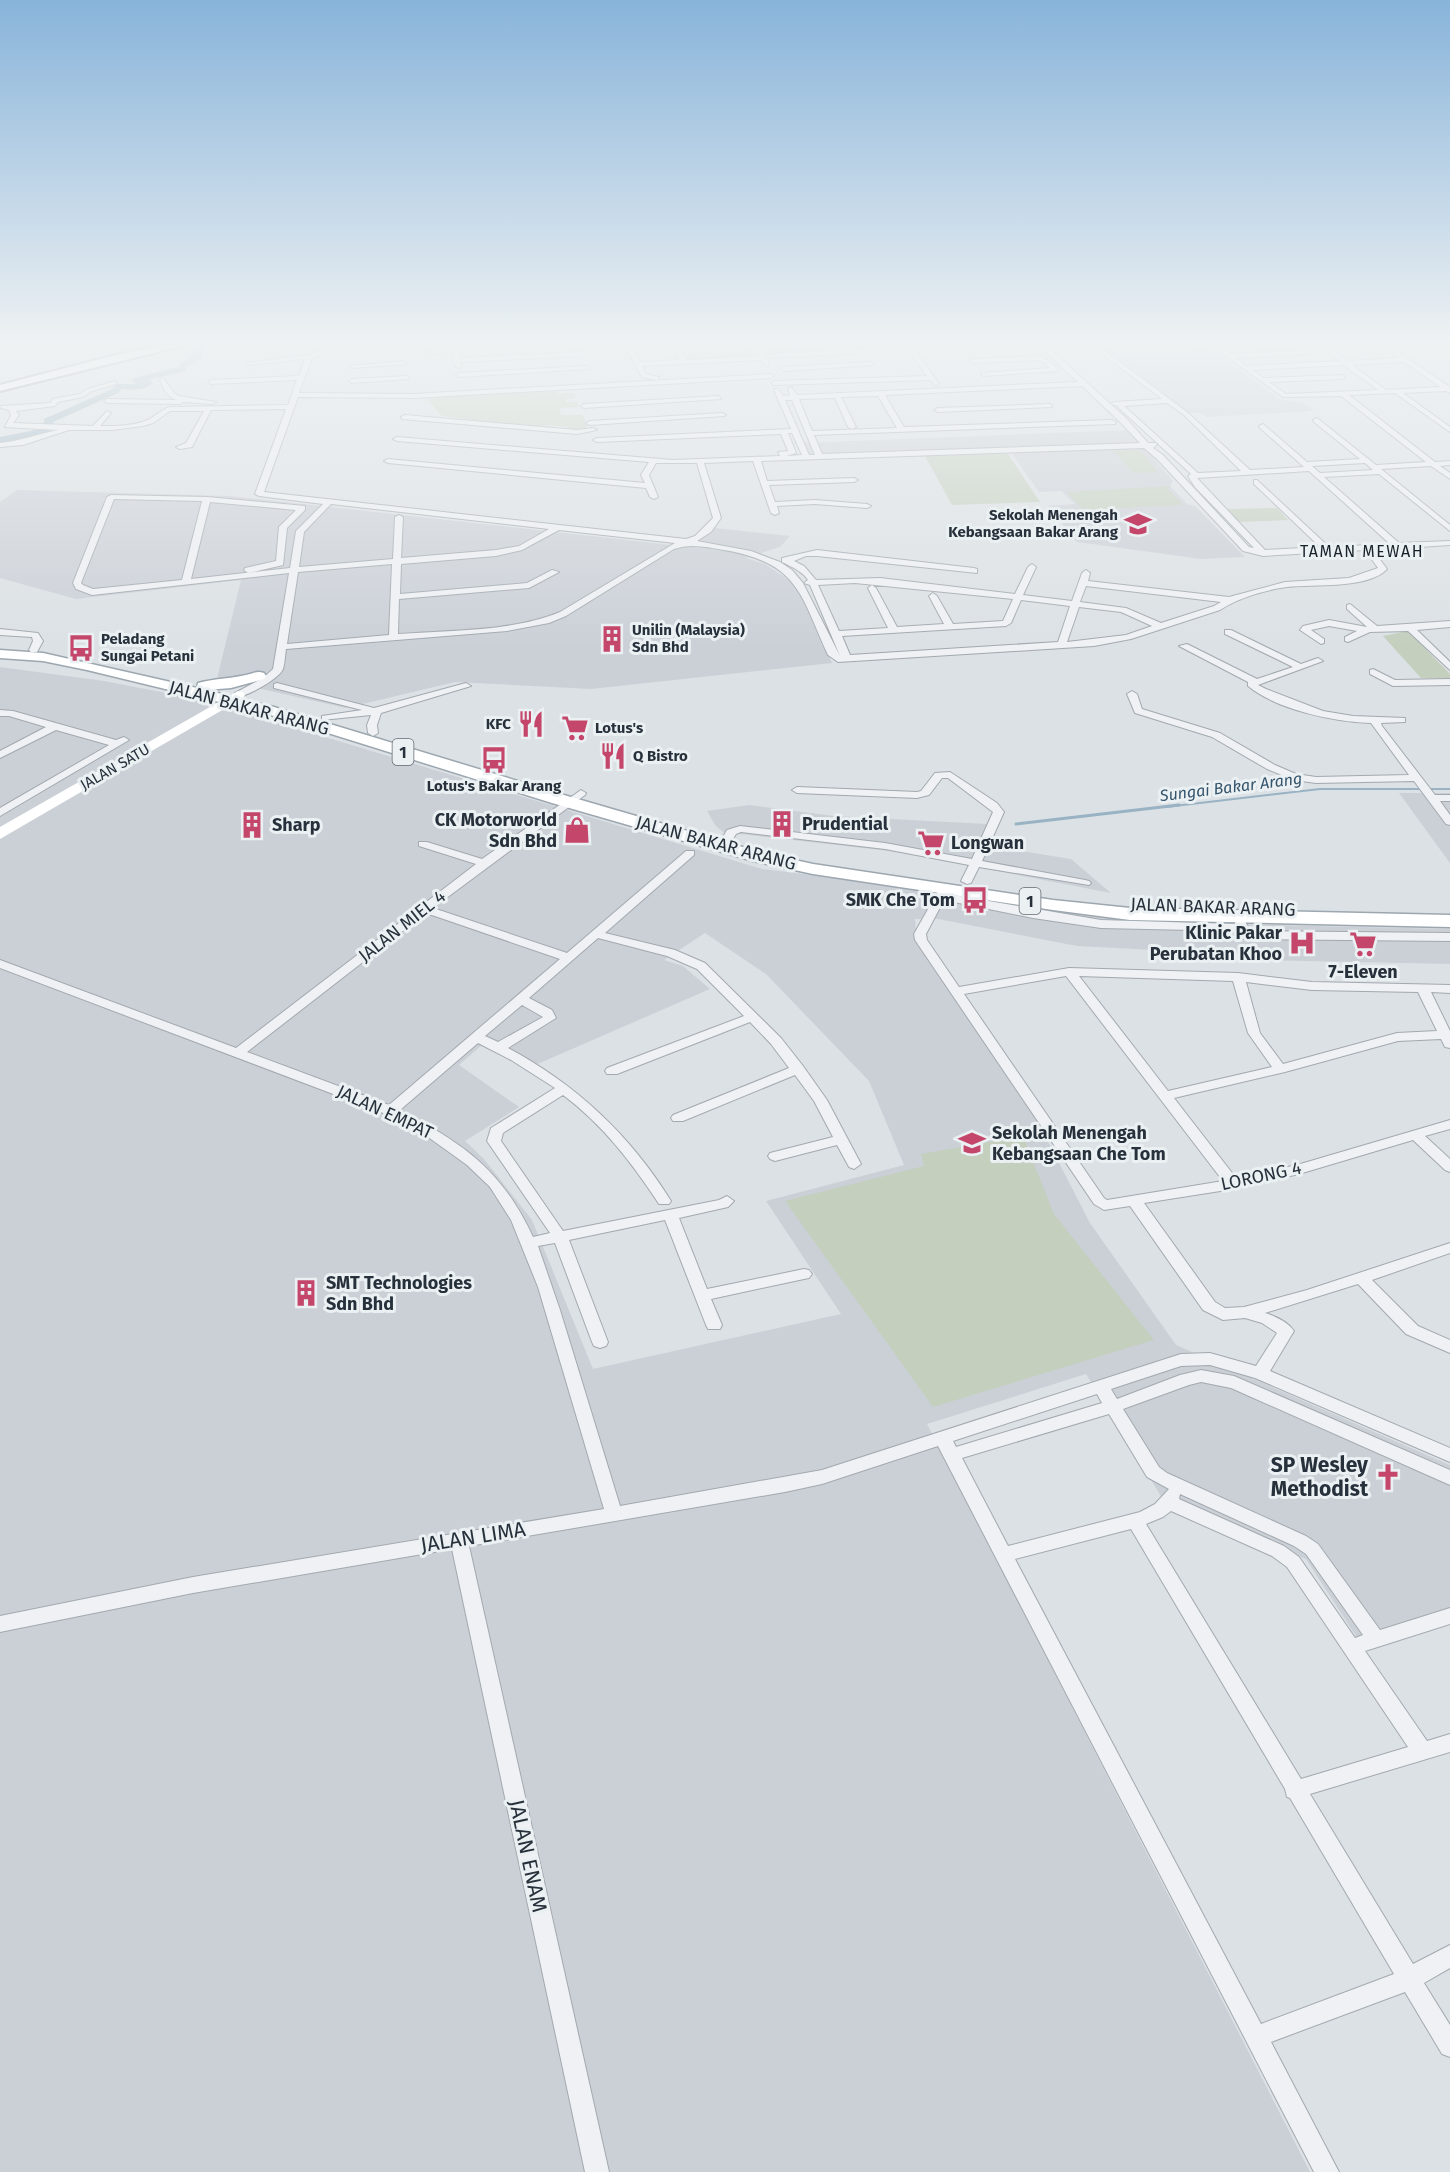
<svg xmlns="http://www.w3.org/2000/svg" width="1450" height="2172" font-family="'Fira Sans',sans-serif">
<style>
.built{fill:#cbd0d7;fill-rule:evenodd}
.green{fill:#c4cfbe}
.lines{fill:none;stroke-linecap:round;stroke-linejoin:round}
.stream-far1{stroke:#99b3c4;stroke-width:2}
.stream{stroke:#99b3c4;stroke-width:3}
.river{fill:#99b3c4;fill-rule:evenodd}
.minor-casing{stroke:#a2a9af;stroke-width:2}
.primary-casing{stroke:#9ca7b0;stroke-width:3}
.trunk-casing{stroke:#85909b;stroke-width:4}
.minor{fill:#eff1f4;fill-rule:evenodd}
.secondary{fill:#fff;fill-rule:evenodd}
.primary{fill:#fff;fill-rule:evenodd}
.trunk{fill:#fff;fill-rule:evenodd}
.labels{text-anchor:middle;dominant-baseline:central;stroke-width:6;stroke-linejoin:round;paint-order:stroke}
.far-poi-label{font-size:15px;font-weight:bold;fill:#27313b;stroke:#ebf0f3;text-anchor:start}
.far-street-label{font-size:15px;fill:#27313b;stroke:#ebf0f3}
.far-neighbourhood-label{font-size:16px;letter-spacing:1.5px;fill:#19222b;stroke:#ebf0f3}
.shield{fill:#ebf0f3;stroke:#626a72;stroke-width:1.5}
.shield-label{font-size:16px;font-weight:bold;fill:#27313b}
.far-water-label{font-size:16px;font-style:italic;fill:#34546c;stroke:#ebf0f3}
.street-label{font-size:18px;fill:#27313b;stroke:#ebf0f3}
.poi-label{font-size:18px;font-weight:bold;fill:#27313b;stroke:#ebf0f3;text-anchor:start}
.near-poi-label{font-size:21px;font-weight:bold;fill:#27313b;stroke:#ebf0f3;text-anchor:end}
.near-street-label{font-size:21px;fill:#27313b;stroke:#ebf0f3}
</style>
<rect width="100%" height="100%" fill="#dce1e5"/>
<g class="built">
<polygon points="763,343 983,343 768,355"/>
<polygon points="1094,343 1204,343 1279,399 1303,403 1314,411 1207,417 1201,413 1188,413"/>
<polygon points="1130,430 1173,481 1170,486 1187,504 1195,506 1245,557 1201,559 1077,542 1048,506 1075,504 1061,491 1039,492 1011,452 810,459 803,443"/>
<polygon points="17,490 231,496 690,547 715,528 790,536 780,547 746,558 765,564 795,584 832,663 591,689 455,682 346,708 217,679 241,580 76,599 0,578 0,502"/>
<path d="M0,667L104,681L203,700L762,869L906,886L1144,922L1450,929V964L1262,960L1251,955L1077,946L938,919H915L917,943L1037,1120L1090,1223L1176,1345L1450,1465V1624L1363,1647L1306,1559L1164,1501L1086,1374L927,1424L1310,2172H0ZM705,933L766,974L869,1081L904,1165L766,1201L841,1314L593,1369L532,1220L484,1159L465,1141L519,1107L459,1065L483,1044L526,1069L710,989L683,966L664,960Z"/>
<polygon points="1399,793 1450,793 1450,863"/>
<polygon points="749,805 834,816 987,824 978,844 1071,859 1111,893 898,852 723,832 715,825 707,811"/>
</g>
<g class="green">
<polygon points="679,343 749,343 755,356 688,360"/>
<polygon points="1107,343 1192,343 1203,352 1121,357"/>
<polygon points="557,391 558,394 574,393 576,398 566,399 566,402 577,402 579,407 559,408 561,415 583,415 588,430 568,430 569,427 545,425 541,428 442,416 429,401 424,398"/>
<polygon points="1139,450 1158,472 1133,473 1114,451"/>
<polygon points="1008,454 1040,502 952,505 925,456"/>
<polygon points="1170,486 1171,487 1167,488 1183,505 1083,510 1067,492"/>
<polygon points="1277,508 1288,520 1239,522 1228,509"/>
<polygon points="1408,631 1450,674 1450,678 1421,678 1383,636"/>
<polygon points="1023,1136 1054,1214 1154,1340 933,1407 785,1201 924,1166 921,1154"/>
</g>
<g class="lines">
<polyline class="stream-far1" points="1166,807 1320,789 1450,789"/>
<polyline class="stream" points="1016,824 1179,805"/>
<path class="river" d="M200,343H209L201,353L202,358L188,366L186,371L148,380L153,383C144,391 133,390 122,389L118,393L53,422L54,425L47,433L0,443V437L40,429L44,424V419L112,389L116,384H136L131,381L134,378L179,367L181,363L193,355L191,353Z"/>
<defs>
<g id="minor">
<path d="M340,343H349L312,358L299,393L413,394L771,374L774,376L771,378L413,398L298,397L264,492L686,539L695,536L713,518L697,463H656L649,475L658,497L654,499L650,497L646,488L388,463L384,461L388,459L645,483L641,475L649,462L397,441L393,439L397,437L673,460L780,456L778,452L788,451L781,434L597,442L593,440L597,438L791,429L774,390L777,388L783,396L790,395L788,389L791,387L797,395L1078,382L1036,343H1043L1126,418L1148,443H1156L1157,445L1153,448L1163,455L1249,547L1254,548L1195,487L1188,476L1191,474L1119,408L1118,406L1111,404L1114,402L1162,399L1088,343H1095L1188,413L1250,470L1304,467L1260,428L1259,426L1263,424L1307,462L1360,459L1314,422L1313,420L1317,418L1376,465L1426,462L1341,396L1283,397L1208,343H1240L1219,346L1230,354L1309,350L1312,352L1309,354L1236,358L1247,366L1340,361L1316,343H1323L1347,361L1399,358L1378,343H1385L1390,346L1450,344V348L1395,350L1450,387V393L1446,391L1403,393L1450,427V432L1395,393L1349,395L1435,462L1450,461V465L1440,466L1450,473V479L1431,466L1381,469L1450,525V531L1379,474L1324,477L1399,543L1450,541V545L1373,550L1387,569C1369,589 1313,584 1287,587C1265,590 1238,598 1220,610L1131,639L1094,646L838,662L828,655C800,594 799,563 724,550C707,547 691,543 674,549L566,616L549,623L507,631L286,649C285,655 285,663 283,669C279,679 245,698 235,697V693L263,678L273,669L289,573L92,595L76,589L73,583L107,497L111,495L207,497L305,506V510L287,528L283,565L248,573L244,570L245,568L276,561L279,527L296,510L210,502L191,579L290,568L296,531L323,504L259,496L255,494L286,409L211,410L192,447L180,449L176,447L186,443L204,411H170L153,423L143,426L112,430H69L23,445L0,447V443C20,441 38,434 58,430L5,427L11,415L9,410L1,408L0,406L50,403L53,399L79,394L88,389L115,381L117,384L92,391L83,397L58,402L55,406L16,411L19,415L13,423L93,426L107,411L111,413L100,426C114,426 131,426 145,421C154,418 160,410 170,407L288,405L297,380L211,384L208,382L211,380L299,376L305,359L249,365L246,363L308,355ZM1404,362L1440,387L1386,390L1352,365ZM1344,365L1378,390L1286,394L1269,382L1342,379L1345,377L1342,375L1264,378L1252,370ZM1082,386L1120,422L1140,443L822,454L814,435L1115,424L1116,422L1112,420L904,427L885,395ZM878,396L897,428L812,431L799,399L835,398L848,427L852,429L856,427L841,397ZM785,400H792L815,455H809ZM1167,403L1184,415L1241,471L1198,473L1124,406ZM788,433H792L802,455L786,456L796,453ZM1144,448L1157,459L1243,551L1263,556L1365,550L1378,568L1349,578L1285,582L1229,597L1088,581L1090,573L1086,570L1082,573L1072,601L1023,595L1036,567L1032,564L1028,567L1015,594L880,578L816,580L804,566L794,561L806,556H817L977,573V569L974,568L817,550L782,558V562C792,567 802,571 808,580L804,583L810,585L840,656L803,583L792,570L780,562L751,551L697,541L711,532L721,518L704,463L753,461L771,513L775,515L779,513L777,506L815,504L867,508L871,506L867,504L815,500L775,502L769,485L854,482L858,480L854,478L767,481L761,461ZM1365,463L1373,470L1320,473L1312,466ZM1309,471L1390,544L1329,547L1257,480H1254V484L1320,547L1265,550L1197,478ZM114,499L202,501L182,580L93,589L83,585L81,583ZM331,504L549,529L519,546L496,550L401,558L403,517L399,515L395,517L393,559L299,567L304,532ZM559,530L675,543L560,612C512,632 449,630 398,634L399,599L529,588L559,572L552,570L527,583L400,594L401,564L496,556L522,550ZM392,564L389,635L287,644L298,572ZM855,583L1013,599L1003,621L953,624L937,596L933,593L929,596L944,624L897,627L876,588L872,585L868,588L888,628L839,631L818,585ZM1086,586L1221,602L1214,606L1161,623L1126,608L1080,602ZM1021,600L1070,606L1058,642L850,655L842,636L1006,626L1011,623ZM1079,607L1121,612L1152,626L1126,635L1067,642Z"/>
<polygon points="404,343 410,343 414,349 409,350"/>
<polygon points="484,343 498,344 458,350 460,358 581,352 584,354 581,356 461,362 461,366 458,368 455,366 452,351 430,355 427,353 455,346"/>
<polygon points="623,343 629,343 640,362 679,360 671,343 677,343 686,360 760,356 755,343 761,343 765,354 979,343 1023,343 915,350 939,384 936,386 930,380 774,385 771,383 774,381 927,376 909,351 767,358 769,364 766,366 761,360 642,366 646,374 659,377 657,380 642,377"/>
<polygon points="1042,356 1056,367 1058,371 983,376 981,373 1050,368 1040,360 972,363 969,361 972,359"/>
<polygon points="405,361 407,364 352,368 349,366"/>
<polygon points="871,362 873,365 784,371 781,369 784,367"/>
<polygon points="587,366 589,369 459,377 456,375 459,373"/>
<polygon points="407,376 409,379 352,383 349,381 352,379"/>
<path d="M163,378L174,393L179,396L216,402L213,404L183,402L180,404L107,403L104,401L107,399L176,400C167,396 163,389 160,380Z"/>
<polygon points="719,396 721,399 584,408 581,406 584,404"/>
<polygon points="1050,404 1052,407 938,412 934,410 938,408"/>
<polygon points="722,413 726,415 724,416 590,425 586,423 590,421"/>
<polygon points="405,415 577,430 593,428 597,430 577,434 402,419 401,417"/>
<polygon points="1350,604 1377,626 1450,621 1450,627 1417,630 1450,662 1450,670 1408,631 1370,632 1348,642 1345,641 1345,637 1357,631 1329,626 1311,630 1324,639 1324,643 1321,644 1300,630 1303,626 1329,620 1367,627 1347,609 1347,605"/>
<polygon points="0,629 38,633 43,641 37,652 31,652 29,650 33,641 32,637 0,635"/>
<path d="M1225,630H1231L1301,664L1318,658L1323,661L1258,685L1266,689L1323,711L1353,716L1405,718V722L1381,723L1382,726L1435,795H1450V801H1440L1450,815V825L1446,824L1414,781L1316,783L1294,780L1267,769L1212,737L1135,713L1127,694L1132,691L1137,694L1142,709L1220,733L1275,765L1296,774L1316,777L1409,775L1371,723C1335,722 1277,710 1248,686V682L1179,646L1187,644L1257,679L1293,667L1225,634Z"/>
<polygon points="1373,669 1395,680 1450,679 1450,685 1393,686 1370,674 1370,670"/>
<polygon points="277,683 374,708 466,683 471,686 381,713 377,725 378,733 373,736 368,733 367,725 371,715 322,720 322,716 362,710 274,688 274,684"/>
<polygon points="0,710 13,711 116,740 124,737 129,740 0,816 0,808 109,745 56,730 0,758 0,751 46,727 9,716 0,716"/>
<polygon points="950,772 997,803 1004,812 982,861 1085,880 1089,881 1091,883 1089,885 979,867 971,883 967,884 961,881 969,865 885,849 741,832 736,834 733,839 729,840 723,837 727,830 740,826 885,843 972,859 993,812 948,778 942,778 929,795 917,798 797,793 792,790 797,787 917,792 921,791 935,773"/>
<path d="M581,790L586,793L585,795L433,908L567,953L686,851H694V855L605,933L675,950L705,963L781,1038L803,1066L827,1100L861,1164L854,1169L849,1167L837,1145L775,1161L770,1159L768,1156L770,1153L833,1137L814,1101L795,1075L683,1121H673L671,1118L673,1115L789,1068L771,1044L750,1022L617,1074H607L605,1071L607,1068L744,1016L697,969L667,956L598,938L529,998L552,1010L556,1018L508,1048C577,1085 630,1135 671,1201L669,1204H659C632,1163 603,1125 563,1095L503,1133L501,1141L563,1231L719,1200L727,1196L734,1201L728,1207L679,1218L707,1289L804,1269L809,1270L812,1274L809,1278L804,1279L711,1299L722,1325L720,1329H708L706,1325L665,1220L569,1240L608,1342L606,1346L600,1348L594,1346L592,1342L555,1243L538,1246L560,1310L620,1506L822,1470L1181,1354L1210,1353L1256,1366L1277,1333L1262,1323L1245,1318L1223,1320L1203,1310L1130,1206L1104,1210L1094,1204L915,940L914,934L941,886H949L951,888L948,894L1101,920L1235,924L1236,919H1244L1250,931L1450,933V941L1245,939L1241,938L1238,931L1101,928L1033,918L944,900L926,934L927,940L959,987L1069,968L1238,973L1312,982L1450,985V993L1431,992L1450,1031V1048L1445,1047L1441,1039L1398,1041L1285,1072L1174,1098L1236,1178L1297,1165L1450,1120V1129L1425,1136L1450,1159V1172L1445,1170L1413,1140L1299,1174L1233,1189L1144,1203L1215,1302L1225,1308L1244,1307L1307,1290L1450,1243V1253L1372,1280L1418,1326L1450,1340V1353L1406,1334L1358,1284L1265,1313C1275,1316 1288,1322 1294,1331L1270,1371L1450,1448V1462L1255,1378L1210,1365L1181,1366L1111,1389L1117,1399L1180,1375L1201,1370L1234,1376L1450,1470V1485L1231,1388L1201,1382L1189,1385L1123,1409L1159,1467L1167,1473L1306,1536L1318,1544L1380,1630L1450,1608V1624L1365,1651L1427,1741L1450,1734V1752L1310,1794L1413,1964L1450,1945V1968L1424,1983L1450,2025V2057L1442,2054L1405,1992L1271,2042L1339,2172H1314L938,1446L822,1484L785,1492L469,1546L609,2172H585L452,1549L193,1593L0,1632V1616L193,1577L604,1509L538,1287L511,1220L490,1187L467,1165L428,1137L386,1114L0,968V960L236,1048L476,864L419,846V842H427L482,859ZM426,913L560,959L389,1105L247,1052ZM1066,976L1223,1181L1107,1200L1104,1198L964,994ZM1079,976L1233,981L1248,1033L1272,1067L1168,1091ZM1246,982L1312,990L1418,992L1437,1031L1397,1033L1283,1064L1260,1033ZM522,1005L543,1017L498,1042L485,1036ZM478,1043L511,1060L555,1088L491,1128L487,1141L550,1233L533,1237C502,1170 464,1144 400,1110ZM1097,1394L1102,1403L956,1447L953,1441ZM1109,1414L1147,1477L1169,1489L1155,1504L1140,1512L1008,1546L962,1458ZM1180,1494L1294,1546L1306,1554L1363,1635L1355,1638L1299,1557L1284,1546L1179,1499ZM1171,1511L1272,1556L1287,1567L1408,1747L1301,1779L1146,1524L1163,1517ZM1131,1529L1285,1789L1287,1797L1290,1798L1394,1974L1261,2024L1015,1559Z"/>
</g>
<path id="primary" d="M0,650L43,653L197,688L198,683C215,678 233,679 250,674C256,672 259,671 264,673L266,676L264,679L231,688L206,690L274,707L564,795L763,853L813,864L1053,900L1130,908L1450,915V927L1130,920L1053,910L813,874L753,861L552,803L264,713L87,670L43,661L0,658Z"/>
<polygon id="trunk" points="173,343 194,343 0,391 0,385 116,355"/>
</defs>
<use href="#minor" class="minor-casing"/>
<use href="#primary" class="primary-casing"/>
<use href="#trunk" class="trunk-casing"/>
<use href="#minor" class="minor"/>
<polygon class="secondary" points="238,691 243,692 245,695 243,698 0,839 0,827"/>
<use href="#primary" class="primary"/>
<use href="#trunk" class="trunk"/>
</g>
<linearGradient id="sky" x2="0" y2="1"><stop stop-color="#88b4da"/><stop offset="0.53" stop-color="#eff2f3"/><stop offset="1" stop-color="#eff2f3" stop-opacity="0"/></linearGradient>
<rect width="1450" height="647" fill="url(#sky)"/>
<defs>
<symbol id="school-bare" viewBox="-9 -9 18 18"><path d="M0-5L7-2L0 1L-7-2ZM-4 1L0 2.5L4 1V4Q0 6-4 4Z" fill="#c4476b" stroke="#ebf0f3" stroke-width="2.5" paint-order="stroke"/></symbol>
<symbol id="building-bare" viewBox="-9 -9 18 18"><path d="M-4-6H4V6H1V3H-1V6H-4ZM-2.5-4.3h1.7v1.8h-1.7ZM.8-4.3h1.7v1.8H.8ZM-2.5-1h1.7V.8h-1.7ZM.8-1h1.7V.8H.8Z" fill="#c4476b" stroke="#ebf0f3" stroke-width="2.5" paint-order="stroke"/></symbol>
<symbol id="bus-bare" viewBox="-9 -9 18 18"><path d="M-5-6H5V4H4V6H2V4H-2V6H-4V4H-5ZM-3.5-4V0h7V-4ZM-3.5 1.2v1.5H-2V1.2ZM2 1.2v1.5H3.5V1.2Z" fill="#c4476b" stroke="#ebf0f3" stroke-width="2.5" paint-order="stroke"/></symbol>
<symbol id="restaurant-bare" viewBox="-9 -9 18 18"><path d="M-5-6h1v4h1v-4h1v4h1v-4h1v5L-1.5 .5V6h-2V.5L-5-1ZM5-6V6H3V1.5H1.5Q1.5-4 5-6Z" fill="#c4476b" stroke="#ebf0f3" stroke-width="2.5" paint-order="stroke"/></symbol>
<symbol id="supermarket-bare" viewBox="-9 -9 18 18"><path d="M-6-5.5h2.5l.6 2H6L4.5 2H-2.5L-4.4-4H-6ZM-1.5 3.2a1.3 1.3 0 1 0 .1 0ZM3 3.2a1.3 1.3 0 1 0 .1 0Z" fill="#c4476b" stroke="#ebf0f3" stroke-width="2.5" paint-order="stroke"/></symbol>
<symbol id="shop-bare" viewBox="-9 -9 18 18"><path d="M-5-2.5h2.3a2.7 3.5 0 0 1 5.4 0H5L5.5 6h-11ZM-1.5-2.5h3a1.5 2.3 0 0 0-3 0Z" fill="#c4476b" stroke="#ebf0f3" stroke-width="2.5" paint-order="stroke"/></symbol>
<symbol id="hospital-bare" viewBox="-9 -9 18 18"><path d="M-5-5h3v3.5h4V-5h3V5h-3V1.5h-4V5h-3Z" fill="#c4476b" stroke="#ebf0f3" stroke-width="2.5" paint-order="stroke"/></symbol>
<symbol id="church-bare" viewBox="-9 -9 18 18"><path d="M-1.2-6h2.4v3.5h3.3v2.4h-3.3V6h-2.4V-.1h-3.3v-2.4h3.3Z" fill="#c4476b" stroke="#ebf0f3" stroke-width="2.5" paint-order="stroke"/></symbol>
</defs>
<g fill-rule="evenodd">
<use href="#school-bare" x="1119" y="505" width="38" height="38"/>
<use href="#building-bare" x="593" y="620" width="38" height="38"/>
<use href="#bus-bare" x="62" y="629" width="38" height="38"/>
<use href="#restaurant-bare" x="512" y="705" width="38" height="38"/>
<use href="#supermarket-bare" x="556" y="709" width="38" height="38"/>
<use href="#restaurant-bare" x="594" y="737" width="38" height="38"/>
<use href="#bus-bare" x="475" y="741" width="38" height="38"/>
<use href="#building-bare" x="763" y="805" width="38" height="38"/>
<use href="#building-bare" x="233" y="806" width="38" height="38"/>
<use href="#shop-bare" x="558" y="811" width="38" height="38"/>
<use href="#supermarket-bare" x="912" y="824" width="38" height="38"/>
<use href="#bus-bare" x="956" y="881" width="38" height="38"/>
<use href="#hospital-bare" x="1283" y="924" width="38" height="38"/>
<use href="#supermarket-bare" x="1344" y="925" width="38" height="38"/>
<use href="#school-bare" x="953" y="1124" width="38" height="38"/>
<use href="#building-bare" x="287" y="1274" width="38" height="38"/>
<use href="#church-bare" x="1369" y="1458" width="38" height="38"/>
</g>
<g class="labels">
<g class="far-poi-label">
<text x="1118" y="515" text-anchor="end">Sekolah Menengah<tspan x="1118" dy="17">Kebangsaan Bakar Arang</tspan></text>
<text x="632" y="630">Unilin (Malaysia)<tspan x="632" dy="17">Sdn Bhd</tspan></text>
<text x="101" y="639">Peladang<tspan x="101" dy="17">Sungai Petani</tspan></text>
<text x="511" y="724" text-anchor="end">KFC</text>
<text x="595" y="728">Lotus's</text>
<text x="633" y="756">Q Bistro</text>
<text x="494" y="786" text-anchor="middle">Lotus's Bakar Arang</text>
</g>
<g class="far-street-label">
<text transform="translate(115 767) rotate(-30)">JALAN SATU</text>
</g>
<g class="far-neighbourhood-label">
<text x="1362" y="551">TAMAN MEWAH</text>
</g>
<g class="shield">
<rect x="392.5" y="739" width="21" height="26" rx="4.5"/>
<rect x="1019.5" y="888" width="21" height="26" rx="4.5"/>
</g>
<g class="shield-label">
<text x="403" y="752">1</text>
<text x="1030" y="901">1</text>
</g>
<g class="far-water-label">
<text transform="translate(1231 787) rotate(-7)">Sungai Bakar Arang</text>
</g>
<g class="street-label">
<text transform="translate(249 708) rotate(15)">JALAN BAKAR ARANG</text>
<text transform="translate(716 843) rotate(15)">JALAN BAKAR ARANG</text>
<text transform="translate(1213 907) rotate(2)">JALAN BAKAR ARANG</text>
<text transform="translate(402 926) rotate(-38)">JALAN MIEL 4</text>
<text transform="translate(385 1112) rotate(25)">JALAN EMPAT</text>
<text transform="translate(1261 1176) rotate(-12)">LORONG 4</text>
</g>
<g class="poi-label">
<text x="557" y="820" text-anchor="end">CK Motorworld<tspan x="557" dy="21">Sdn Bhd</tspan></text>
<text x="802" y="824">Prudential</text>
<text x="272" y="825">Sharp</text>
<text x="951" y="843">Longwan</text>
<text x="955" y="900" text-anchor="end">SMK Che Tom</text>
<text x="1282" y="933" text-anchor="end">Klinic Pakar<tspan x="1282" dy="21">Perubatan Khoo</tspan></text>
<text x="1363" y="972" text-anchor="middle">7-Eleven</text>
<text x="992" y="1133">Sekolah Menengah<tspan x="992" dy="21">Kebangsaan Che Tom</tspan></text>
<text x="326" y="1283">SMT Technologies<tspan x="326" dy="21">Sdn Bhd</tspan></text>
</g>
<g class="near-poi-label">
<text x="1368" y="1465">SP Wesley<tspan x="1368" dy="24">Methodist</tspan></text>
</g>
<g class="near-street-label">
<text transform="translate(473 1537) rotate(-9)">JALAN LIMA</text>
<text transform="translate(528 1856) rotate(78)">JALAN ENAM</text>
</g>
</g>
</svg>
